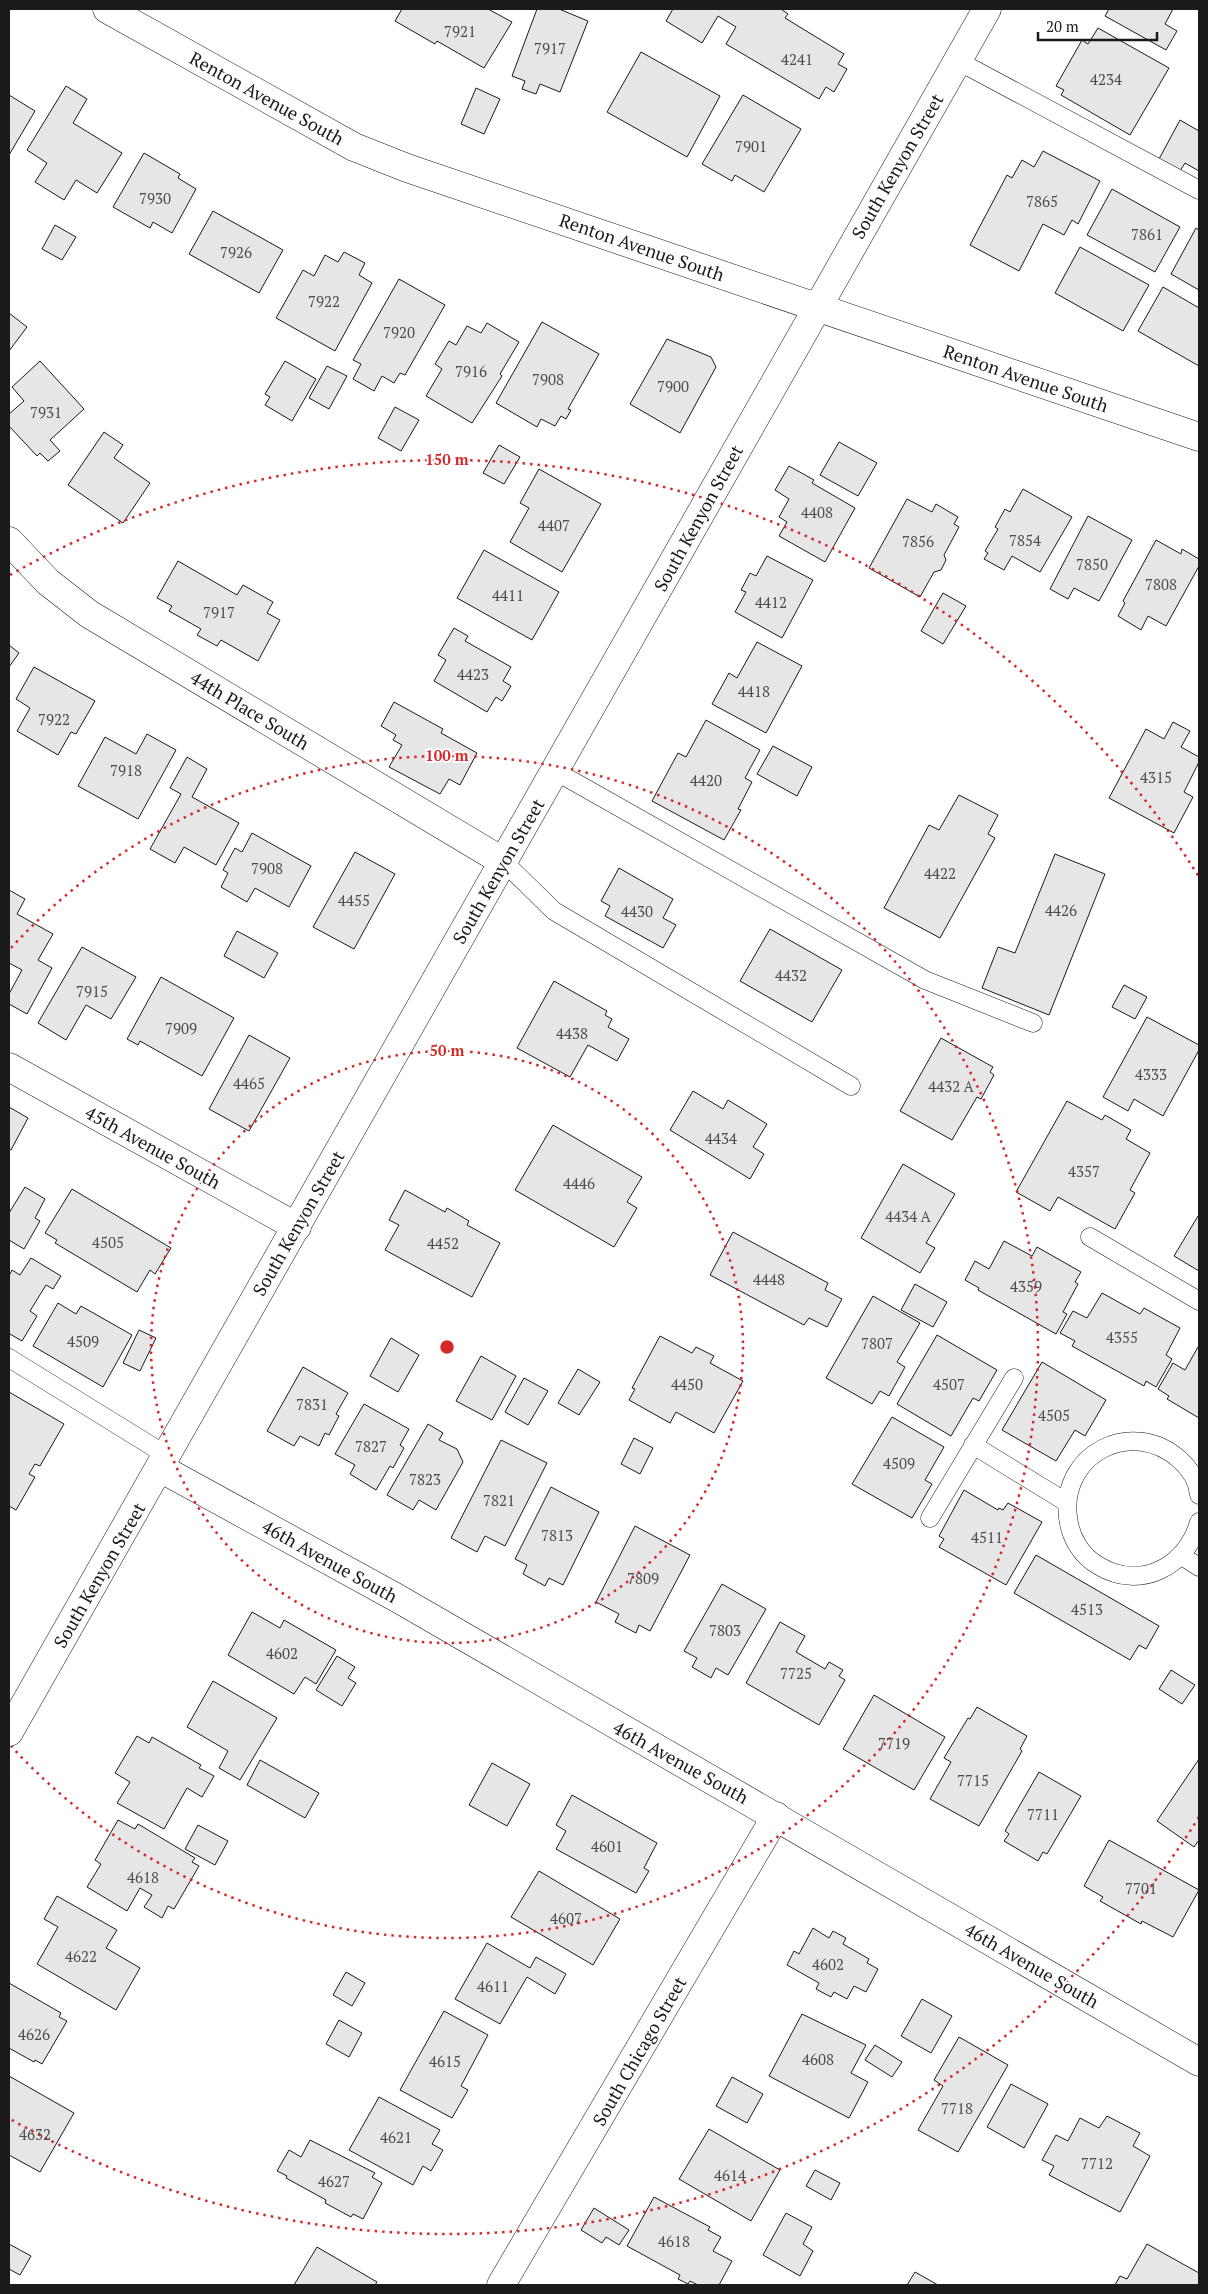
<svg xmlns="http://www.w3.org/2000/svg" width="1208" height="2294" font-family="'PT Serif',serif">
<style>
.building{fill:#e6e6e6;stroke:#1a1a1a}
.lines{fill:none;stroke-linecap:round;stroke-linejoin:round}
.lane-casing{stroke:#1a1a1a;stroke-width:19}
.street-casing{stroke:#1a1a1a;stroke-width:29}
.secondary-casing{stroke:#1a1a1a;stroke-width:29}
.lane{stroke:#fff;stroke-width:18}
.street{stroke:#fff;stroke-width:28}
.secondary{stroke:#fff;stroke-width:28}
.ring{fill:none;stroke:#d62828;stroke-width:2.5;stroke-dasharray:2.5 5}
.labels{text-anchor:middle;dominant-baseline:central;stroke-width:4;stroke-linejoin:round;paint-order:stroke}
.number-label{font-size:15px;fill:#4d4d4d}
.street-label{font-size:18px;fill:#1a1a1a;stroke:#fff}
.centre{fill:#d62828;stroke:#fff;stroke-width:2.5}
.ring-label{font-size:15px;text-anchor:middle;font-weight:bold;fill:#d62828;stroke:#fff;stroke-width:4;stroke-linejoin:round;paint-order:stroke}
</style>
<rect width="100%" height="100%" fill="#fff"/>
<g class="building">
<polygon points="402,9 488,9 512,22 484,68 437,41 435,44 395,21"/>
<polygon points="537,9 559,9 588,21 560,92 540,84 536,94 522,89 525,81 512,76"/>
<polygon points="673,9 781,9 788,14 785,18 844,54 838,64 847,69 834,92 826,87 819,99 726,44 736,27 718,16 702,43 666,21"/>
<polygon points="1109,9 1173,9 1165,24 1177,31 1166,50 1105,16"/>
<polygon points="1098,28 1169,68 1130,135 1061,95 1064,90 1056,86 1082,40 1088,44"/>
<polygon points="641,52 720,96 687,157 607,112"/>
<polygon points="66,86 87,99 73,123 122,153 97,193 76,180 64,200 35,182 47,163 27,150"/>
<polygon points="476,88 500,99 484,134 461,124"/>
<polygon points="9,95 35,111 9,155"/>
<polygon points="743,95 801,129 764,192 735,175 732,181 702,164"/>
<polygon points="1180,120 1199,131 1199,171 1185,163 1180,171 1159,159"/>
<polygon points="1043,151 1100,181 1078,224 1072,220 1064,235 1043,224 1019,271 970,245 1007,175 1012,178 1022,160 1034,167"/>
<polygon points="144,153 180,174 178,178 196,189 172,233 153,222 150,228 113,207"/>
<polygon points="1112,189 1180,227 1155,272 1087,235"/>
<polygon points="213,211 283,250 259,293 189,254"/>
<polygon points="55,225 76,237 62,260 42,249"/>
<polygon points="1196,228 1199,230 1199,290 1171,274"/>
<polygon points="1080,247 1149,285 1123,331 1055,293"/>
<polygon points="344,252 365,263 359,275 372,283 335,351 276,318 303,270 314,276 325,255 338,262"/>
<polygon points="399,279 445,305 405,375 400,373 394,383 382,376 374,391 353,379 361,364 353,360"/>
<polygon points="1163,287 1199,308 1199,366 1138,331"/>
<polygon points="9,313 27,327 9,351"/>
<polygon points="542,322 599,354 568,409 571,410 566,419 561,416 555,426 541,419 537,427 496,403"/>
<polygon points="487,323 519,342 500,374 502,376 472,423 426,396 442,369 435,364 449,341 456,345 467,326 481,333"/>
<polygon points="667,339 711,357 716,367 680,433 630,404"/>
<polygon points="40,361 84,409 50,440 60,451 48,461 40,453 37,456 9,426 9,414 24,401 12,387"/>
<polygon points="285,361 316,379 292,421 265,405 270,397 265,394"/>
<polygon points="327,366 347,376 329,409 309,398"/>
<polygon points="395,407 419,420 401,451 378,438"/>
<polygon points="104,432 123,445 114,458 150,483 123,523 68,485"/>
<polygon points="839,442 877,463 858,496 820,475"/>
<polygon points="499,445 520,457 504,484 483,473"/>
<polygon points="789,466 814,480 812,483 855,508 825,562 779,536 787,522 779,517 789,499 775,490"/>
<polygon points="539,469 601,504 562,572 510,542 529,508 520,503"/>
<polygon points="1023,489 1072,517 1040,572 1012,556 1004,570 984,559 988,553 985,551 998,529 995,527 1005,509 1010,512"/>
<polygon points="907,499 932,512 936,504 958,517 954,524 959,527 944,555 946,560 941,570 934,572 920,597 869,568"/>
<polygon points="1088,516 1132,540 1099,601 1074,588 1068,599 1050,589"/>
<polygon points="1156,540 1181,554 1182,549 1199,559 1199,566 1166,626 1148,616 1141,630 1118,616 1125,603 1123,601"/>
<polygon points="484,550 559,592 532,640 457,598"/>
<polygon points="767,556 813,580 782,638 735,612 746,592 741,590 750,573 756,576"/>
<polygon points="178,561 237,595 243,585 273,602 267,613 280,620 258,661 221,640 217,646 197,635 201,629 169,611 172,606 157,598"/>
<polygon points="943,593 966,606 943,644 921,631"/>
<polygon points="454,628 468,636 465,641 511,667 503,681 511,686 502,701 496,697 487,712 434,681 446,660 438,655"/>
<polygon points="757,642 802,666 766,733 712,704 729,673 737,678"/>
<polygon points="9,645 19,653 9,667"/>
<polygon points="34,667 95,701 76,734 71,732 58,755 17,731 30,708 16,699"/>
<polygon points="394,702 443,729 441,733 477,753 460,785 449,779 440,794 389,767 402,745 393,740 396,735 381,726"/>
<polygon points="706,720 760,750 745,778 752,782 738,809 741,810 724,840 652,801 678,753 686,757"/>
<polygon points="1173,722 1190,731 1181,747 1199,757 1199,762 1184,792 1193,797 1174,833 1109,798 1146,729 1164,739"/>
<polygon points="147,734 176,750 138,819 78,786 105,737 136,754"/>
<polygon points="773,746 812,767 797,796 757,774"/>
<polygon points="187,757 207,769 192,797 239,823 216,865 184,847 175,863 150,849 181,794 170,788"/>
<polygon points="959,795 998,815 988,834 995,838 940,938 884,908 929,825 939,830"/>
<polygon points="252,833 311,866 289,907 255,888 247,902 221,887 228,873 223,870 235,848 242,852"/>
<polygon points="355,852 395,874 354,949 313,927"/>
<polygon points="1055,854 1105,874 1049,1015 982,988 998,947 1015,953"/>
<polygon points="619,868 673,899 663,918 676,925 663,948 605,916 610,906 601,901"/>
<polygon points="9,890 25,899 17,914 53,934 38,960 52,968 27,1014 9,1004 9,994 22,970 9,963"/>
<polygon points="770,929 842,970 812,1022 740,981"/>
<polygon points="237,931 278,953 264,978 224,956"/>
<polygon points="82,947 136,977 111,1019 86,1005 66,1040 38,1023"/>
<polygon points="161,977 234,1018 202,1076 140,1041 138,1045 127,1039"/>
<polygon points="554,981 607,1011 605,1015 612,1019 608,1027 629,1039 617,1061 588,1045 570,1077 517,1048"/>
<polygon points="1124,985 1147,997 1135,1019 1112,1007"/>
<polygon points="1147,1017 1199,1045 1199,1050 1163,1116 1134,1099 1128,1111 1103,1097"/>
<polygon points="249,1035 290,1058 249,1131 209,1109"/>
<polygon points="941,1038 993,1067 990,1072 994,1075 981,1099 977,1097 952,1140 900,1111"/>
<polygon points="693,1091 723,1109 728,1100 767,1124 753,1147 764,1154 750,1179 670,1130"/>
<polygon points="1067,1101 1102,1120 1105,1115 1131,1130 1126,1139 1150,1153 1130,1190 1135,1193 1115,1229 1058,1197 1050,1211 1016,1192"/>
<polygon points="9,1107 28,1118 11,1150 9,1149"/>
<polygon points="553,1125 642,1177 627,1202 637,1208 614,1247 515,1190"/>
<polygon points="903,1164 955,1194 926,1243 935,1248 920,1273 861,1238"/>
<polygon points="25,1187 45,1199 35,1218 40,1221 24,1249 9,1240 9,1213"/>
<polygon points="72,1189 171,1248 155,1274 150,1270 137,1292 55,1243 57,1240 45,1233"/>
<polygon points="405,1190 445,1212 447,1208 469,1221 467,1225 500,1243 472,1297 385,1250 399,1225 389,1220"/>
<polygon points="1198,1216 1199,1216 1199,1271 1174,1256"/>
<polygon points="733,1232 828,1283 825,1290 842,1299 827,1327 809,1318 804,1325 710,1275"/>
<polygon points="1004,1241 1032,1256 1037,1247 1081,1272 1075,1282 1078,1284 1063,1312 1067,1314 1056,1334 978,1290 979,1288 965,1280 975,1261 989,1269"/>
<polygon points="31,1258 61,1276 53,1289 46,1285 30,1311 37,1316 22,1341 10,1334 9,1336 9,1276 12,1270 20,1275"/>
<polygon points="915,1284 947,1302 933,1327 901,1310"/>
<polygon points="1102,1293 1140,1314 1144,1308 1180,1328 1166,1355 1172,1359 1156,1387 1146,1381 1144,1386 1072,1346 1075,1341 1060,1333 1073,1311 1087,1318"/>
<polygon points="873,1296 920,1323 897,1362 905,1367 889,1396 880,1391 872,1404 826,1378"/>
<polygon points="58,1303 76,1314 81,1306 132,1335 103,1387 33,1346"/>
<polygon points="139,1330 156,1338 140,1371 123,1363"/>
<polygon points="937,1335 997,1370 979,1401 973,1398 951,1436 897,1404"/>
<polygon points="660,1336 692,1353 696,1347 714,1356 710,1363 743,1381 714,1433 676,1412 670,1423 629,1400 635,1389 632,1388"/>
<polygon points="391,1338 419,1355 398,1392 370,1376"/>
<polygon points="1198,1347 1199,1347 1199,1418 1167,1399 1169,1396 1158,1389 1173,1363 1185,1370"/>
<polygon points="481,1356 516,1376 492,1420 456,1401"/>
<polygon points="1042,1362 1106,1400 1085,1436 1075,1430 1056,1461 1002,1430"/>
<polygon points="303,1367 348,1393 336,1414 339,1416 329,1435 325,1433 319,1446 300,1436 294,1446 267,1431"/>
<polygon points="578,1369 600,1382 579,1415 558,1403"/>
<polygon points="524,1378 548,1391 528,1425 505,1412"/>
<polygon points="9,1392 64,1424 40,1466 35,1464 29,1474 35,1477 16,1510 9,1506"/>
<polygon points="364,1404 409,1429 400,1445 404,1448 393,1468 390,1466 376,1490 350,1474 355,1465 335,1454"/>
<polygon points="892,1417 944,1447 925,1480 932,1484 912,1518 852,1484"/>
<polygon points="428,1424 443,1433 439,1440 457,1449 463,1462 436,1510 419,1500 413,1510 387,1495"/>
<polygon points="634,1438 653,1448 640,1474 621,1464"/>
<polygon points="501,1440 547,1463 505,1546 485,1536 477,1552 451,1538"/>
<polygon points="551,1487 599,1512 563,1585 549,1578 545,1586 523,1574 527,1565 515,1559"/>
<polygon points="964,1490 998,1510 999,1508 1003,1510 1008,1503 1042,1522 1006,1585 939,1547 944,1539 939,1536"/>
<polygon points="635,1526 690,1555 650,1631 639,1625 636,1633 615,1622 619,1614 596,1602"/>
<polygon points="1036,1555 1159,1626 1146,1649 1139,1645 1130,1660 1014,1593"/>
<polygon points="722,1584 766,1609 728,1675 716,1668 711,1678 692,1667 697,1658 684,1651"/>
<polygon points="252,1612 280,1628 284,1620 336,1650 316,1684 305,1677 294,1694 228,1655"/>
<polygon points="780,1622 805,1636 796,1652 825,1669 829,1662 843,1670 839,1676 845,1680 819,1725 746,1683"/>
<polygon points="337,1656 355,1667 348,1678 356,1683 342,1706 316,1690"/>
<polygon points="1171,1670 1195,1685 1182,1704 1159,1689"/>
<polygon points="213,1681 277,1718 240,1780 219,1768 228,1751 187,1727"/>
<polygon points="874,1695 945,1737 914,1790 843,1749"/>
<polygon points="977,1707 1027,1736 1020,1749 1022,1751 979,1826 930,1799 951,1762 944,1758 968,1718 970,1719"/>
<polygon points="137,1736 149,1743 152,1737 201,1765 199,1768 214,1776 202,1797 187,1788 164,1829 117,1803 130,1782 115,1773"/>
<polygon points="1199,1759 1199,1840 1194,1847 1157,1821"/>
<polygon points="260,1760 319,1793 305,1818 247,1785"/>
<polygon points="492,1763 530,1784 507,1826 469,1805"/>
<polygon points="1039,1772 1081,1796 1047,1854 1043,1852 1038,1861 1004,1841 1009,1834 1005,1831"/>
<polygon points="572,1795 657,1843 644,1868 649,1871 636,1893 556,1849 566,1831 556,1825"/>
<polygon points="118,1820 135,1829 138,1824 195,1858 192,1862 199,1866 174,1909 168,1906 162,1918 144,1907 152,1895 140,1888 127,1911 87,1887 101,1864 95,1860"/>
<polygon points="198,1825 228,1841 215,1865 185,1849"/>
<polygon points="1109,1840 1199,1890 1173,1937 1142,1921 1141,1924 1100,1901 1103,1897 1084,1886"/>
<polygon points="539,1871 620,1919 593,1965 511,1917"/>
<polygon points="57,1896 117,1930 106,1948 140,1968 116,2010 37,1964 58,1927 44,1919"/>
<polygon points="813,1928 829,1938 833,1931 846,1938 843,1944 869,1959 867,1963 878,1969 866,1992 854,1986 847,1999 834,1992 831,1997 816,1989 819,1983 787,1965 794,1951 799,1954"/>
<polygon points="487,1943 530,1968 536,1957 566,1974 555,1994 527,1977 500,2024 455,1999"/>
<polygon points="346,1972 365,1983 352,2006 333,1995"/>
<polygon points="9,1983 61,2013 59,2017 67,2021 42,2064 35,2060 34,2062 9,2048"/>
<polygon points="922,1999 952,2016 931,2053 901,2036"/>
<polygon points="444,2011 488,2035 461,2086 468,2090 452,2118 400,2090"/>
<polygon points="802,2014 866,2045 851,2073 868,2082 849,2118 769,2076"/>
<polygon points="339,2020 362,2033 349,2057 326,2044"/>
<polygon points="959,2037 1008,2065 958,2152 918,2130 943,2086 934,2080"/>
<polygon points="875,2045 902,2062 892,2077 865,2060"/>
<polygon points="9,2076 74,2113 40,2172 9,2155"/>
<polygon points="732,2077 763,2094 747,2123 716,2106"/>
<polygon points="1011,2084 1048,2104 1024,2148 987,2127"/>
<polygon points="379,2097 440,2130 432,2144 443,2150 431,2171 423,2166 413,2185 349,2150"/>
<polygon points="1107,2116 1140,2133 1133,2146 1150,2156 1120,2212 1049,2175 1054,2166 1042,2160 1056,2135 1068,2141 1080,2118 1099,2128"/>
<polygon points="709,2129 780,2170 751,2221 679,2179"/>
<polygon points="310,2140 375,2173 372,2177 382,2183 363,2219 353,2214 351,2217 325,2203 326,2200 286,2178 287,2176 277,2171 289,2150 301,2157"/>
<polygon points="815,2170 840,2183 831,2200 806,2186"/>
<polygon points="654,2197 710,2227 708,2230 721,2237 713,2251 732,2261 719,2285 698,2285 690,2281 688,2284 678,2279 680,2275 627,2246"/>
<polygon points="594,2208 629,2230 619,2245 606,2237 602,2243 581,2230"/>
<polygon points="786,2213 812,2227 803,2244 813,2251 800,2276 763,2255"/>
<polygon points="9,2244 31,2256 20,2275 9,2269"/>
<polygon points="1147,2244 1199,2273 1199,2285 1115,2285 1120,2276 1127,2279"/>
<polygon points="317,2247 377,2282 375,2285 294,2285"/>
<polygon points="915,2272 938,2285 907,2285"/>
</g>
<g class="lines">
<defs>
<g id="lane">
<polyline points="958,61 1199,190"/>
<polyline points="555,771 925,980 1033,1023"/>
<polyline points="504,862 554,911 851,1086"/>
<polyline points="1090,1237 1199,1301"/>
<polyline points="9,1358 166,1455"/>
<polyline points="973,1445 1066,1502"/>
<path d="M1199,1495C1198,1482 1190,1469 1180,1460C1133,1417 1060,1453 1068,1517C1070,1537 1081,1556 1099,1566C1141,1591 1187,1566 1199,1522"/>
<polyline points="930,1518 1014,1378"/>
<polyline points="1182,1556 1199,1567"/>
</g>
<g id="street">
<polyline points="9,541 48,582 89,614 504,862"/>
<polyline points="9,1067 297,1227"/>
<polyline points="160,1468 397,1598 1199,2062"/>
<polyline points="9,1732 987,9"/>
<polyline points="501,2285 776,1816"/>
</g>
<polyline id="secondary" points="107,9 354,147 407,168 1199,437"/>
</defs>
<use href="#lane" class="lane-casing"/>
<use href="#street" class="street-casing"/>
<use href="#secondary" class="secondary-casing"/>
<use href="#lane" class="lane"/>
<use href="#street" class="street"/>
<use href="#secondary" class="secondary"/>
</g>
<g class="ring">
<circle cx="447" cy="1347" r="296"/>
<path d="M11 948A591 591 0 1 1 11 1746"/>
<path d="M1199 1817A887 887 0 0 1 10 2119M10 575A887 887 0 0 1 1199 877"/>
</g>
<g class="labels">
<g class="number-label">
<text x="460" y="31">7921</text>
<text x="550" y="48">7917</text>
<text x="797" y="59">4241</text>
<text x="1106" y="79">4234</text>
<text x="751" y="146">7901</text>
<text x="155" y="198">7930</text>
<text x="1042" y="201">7865</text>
<text x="1147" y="234">7861</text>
<text x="236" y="252">7926</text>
<text x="324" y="301">7922</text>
<text x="399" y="332">7920</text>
<text x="471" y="371">7916</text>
<text x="548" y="379">7908</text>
<text x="673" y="386">7900</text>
<text x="46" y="412">7931</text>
<text x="817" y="512">4408</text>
<text x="554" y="525">4407</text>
<text x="1025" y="540">7854</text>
<text x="918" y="541">7856</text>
<text x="1092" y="564">7850</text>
<text x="1161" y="584">7808</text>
<text x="508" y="595">4411</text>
<text x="771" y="602">4412</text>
<text x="219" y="612">7917</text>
<text x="473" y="674">4423</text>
<text x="754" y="691">4418</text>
<text x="54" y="719">7922</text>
<text x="126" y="770">7918</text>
<text x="1156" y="777">4315</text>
<text x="706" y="780">4420</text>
<text x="267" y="868">7908</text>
<text x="940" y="873">4422</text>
<text x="354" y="900">4455</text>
<text x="1061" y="910">4426</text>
<text x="637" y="911">4430</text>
<text x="791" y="975">4432</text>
<text x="92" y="991">7915</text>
<text x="181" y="1028">7909</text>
<text x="572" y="1033">4438</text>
<text x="1151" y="1074">4333</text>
<text x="249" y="1083">4465</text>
<text x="951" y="1086">4432 A</text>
<text x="721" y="1138">4434</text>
<text x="1084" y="1171">4357</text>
<text x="579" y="1183">4446</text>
<text x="908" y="1216">4434 A</text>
<text x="108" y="1242">4505</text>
<text x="443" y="1243">4452</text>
<text x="769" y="1279">4448</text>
<text x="1026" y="1286">4359</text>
<text x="1122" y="1337">4355</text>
<text x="83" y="1341">4509</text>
<text x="877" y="1343">7807</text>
<text x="687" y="1384">4450</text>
<text x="949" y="1384">4507</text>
<text x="312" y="1404">7831</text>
<text x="1054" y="1415">4505</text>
<text x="371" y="1446">7827</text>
<text x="899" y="1463">4509</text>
<text x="425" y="1479">7823</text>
<text x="499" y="1500">7821</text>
<text x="557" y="1535">7813</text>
<text x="987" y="1537">4511</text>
<text x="643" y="1578">7809</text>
<text x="1087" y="1609">4513</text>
<text x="725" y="1630">7803</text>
<text x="282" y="1653">4602</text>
<text x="796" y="1673">7725</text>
<text x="894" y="1743">7719</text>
<text x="973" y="1780">7715</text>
<text x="1043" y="1814">7711</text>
<text x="607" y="1846">4601</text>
<text x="143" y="1877">4618</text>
<text x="1141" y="1888">7701</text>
<text x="566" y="1918">4607</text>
<text x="81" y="1956">4622</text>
<text x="828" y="1964">4602</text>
<text x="493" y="1986">4611</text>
<text x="34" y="2034">4626</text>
<text x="818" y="2059">4608</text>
<text x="445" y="2061">4615</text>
<text x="957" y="2108">7718</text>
<text x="35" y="2134">4632</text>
<text x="396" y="2137">4621</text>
<text x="1097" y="2163">7712</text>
<text x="730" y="2175">4614</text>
<text x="334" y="2181">4627</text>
<text x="674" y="2241">4618</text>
</g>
<g class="street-label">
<text transform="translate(267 98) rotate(29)">Renton Avenue South</text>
<text transform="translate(897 166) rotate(-60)">South Kenyon Street</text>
<text transform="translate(642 247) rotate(19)">Renton Avenue South</text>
<text transform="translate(1026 378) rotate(19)">Renton Avenue South</text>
<text transform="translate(698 518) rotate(-61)">South Kenyon Street</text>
<text transform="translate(250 710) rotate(31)">44th Place South</text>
<text transform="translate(498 871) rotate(-60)">South Kenyon Street</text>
<text transform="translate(153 1147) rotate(29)">45th Avenue South</text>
<text transform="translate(298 1223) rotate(-60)">South Kenyon Street</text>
<text transform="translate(330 1561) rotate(29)">46th Avenue South</text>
<text transform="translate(99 1575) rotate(-60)">South Kenyon Street</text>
<text transform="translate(681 1762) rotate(29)">46th Avenue South</text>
<text transform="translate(1032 1965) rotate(30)">46th Avenue South</text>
<text transform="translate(639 2051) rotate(-60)">South Chicago Street</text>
</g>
</g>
<circle cx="447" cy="1347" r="8" class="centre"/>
<g class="ring-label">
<text x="447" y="465">150 m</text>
<text x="447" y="761">100 m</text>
<text x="447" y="1056">50 m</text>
</g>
<rect width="1208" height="2294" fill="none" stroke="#1a1a1a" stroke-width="20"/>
<path d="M1038 32v8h119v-8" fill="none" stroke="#1a1a1a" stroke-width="2.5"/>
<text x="1046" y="32" font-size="15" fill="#1a1a1a" stroke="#ffffff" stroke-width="4" paint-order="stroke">20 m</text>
</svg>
